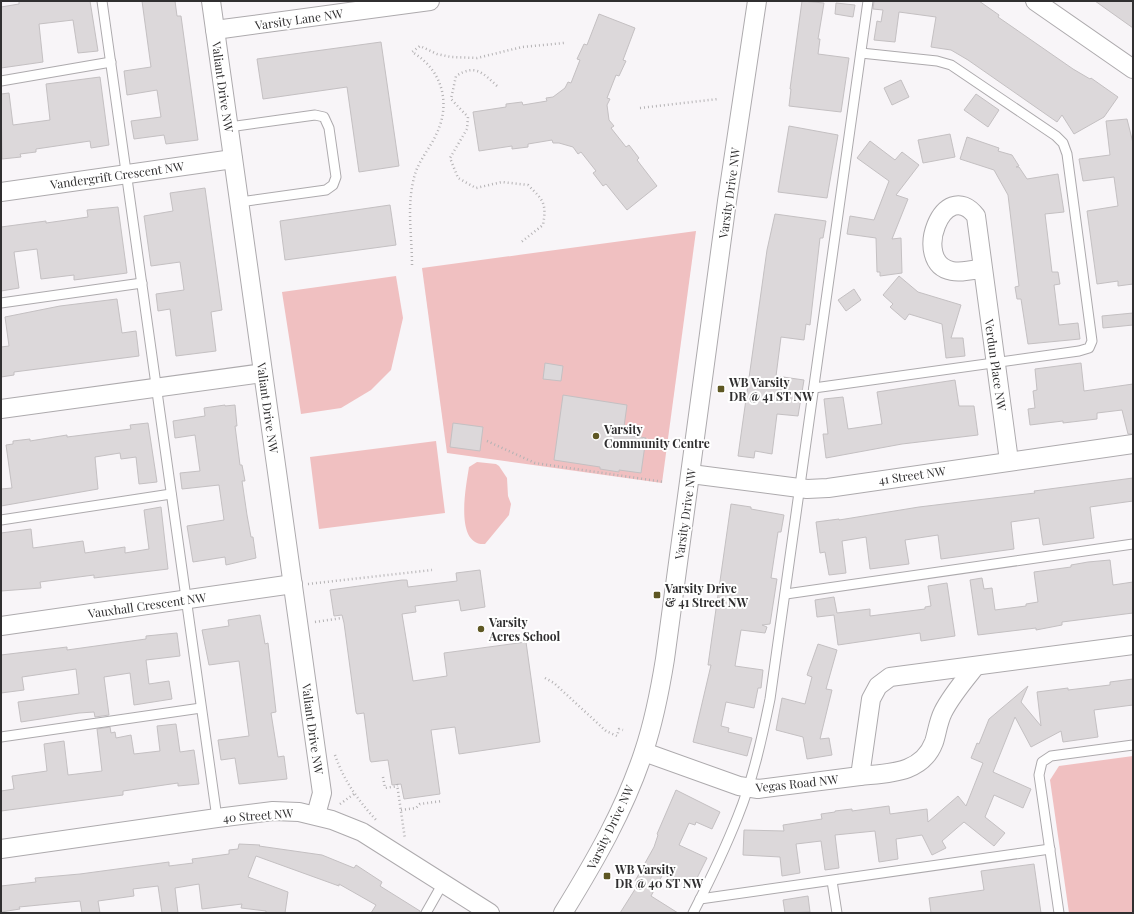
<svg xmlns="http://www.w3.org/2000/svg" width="1134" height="914" font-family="'Playfair Display',serif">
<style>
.green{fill:#f0c0c1}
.building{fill:#dcd8da;stroke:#c4c0c2}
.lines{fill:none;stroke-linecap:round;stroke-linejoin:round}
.lane-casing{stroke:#adaaad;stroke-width:11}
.street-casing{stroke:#adaaad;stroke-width:20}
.path{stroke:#b4b2b4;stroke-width:2.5;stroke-dasharray:1 3;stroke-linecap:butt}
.lane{stroke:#fff;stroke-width:9}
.street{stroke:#fff;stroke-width:18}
.poi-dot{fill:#5e5723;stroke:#fff;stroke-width:1.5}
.labels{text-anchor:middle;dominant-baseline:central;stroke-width:4;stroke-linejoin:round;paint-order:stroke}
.street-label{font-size:12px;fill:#302f30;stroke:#fff}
.poi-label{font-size:12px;font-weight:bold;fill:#302f30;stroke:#fff;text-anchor:start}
</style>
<rect width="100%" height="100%" fill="#f8f5f8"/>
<g class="green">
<polygon points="696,231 662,483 447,453 422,268"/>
<polygon points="396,276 403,318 391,370 371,390 341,408 301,414 282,292"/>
<polygon points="436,441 445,513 319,529 310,457"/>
<path d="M477,462L496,464L499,466L507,478L508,496L511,504L509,515L485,544C454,546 466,486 469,467Z"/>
<polygon points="1133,756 1133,913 1069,913 1050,780 1059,766"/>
</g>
<g class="building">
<polygon points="19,1 90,1 98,51 78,53 73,20 39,24 43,62 1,68 1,7 19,4"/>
<polygon points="142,1 175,1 177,16 181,16 198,140 166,144 164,135 134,139 131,121 161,117 157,90 127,95 124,71 151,67"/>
<polygon points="802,1 824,3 818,39 820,39 818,54 849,58 841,112 789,106 791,89 790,89"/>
<polygon points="874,1 979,1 999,15 998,17 1073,69 1090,79 1091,78 1118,97 1104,117 1074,134 1062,115 1057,122 968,60 951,50 931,47 936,17 899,12 895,42 874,40 877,21 881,22 883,10 873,9"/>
<polygon points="1095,1 1133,1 1133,28"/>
<polygon points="836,3 855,5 853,17 835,14"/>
<polygon points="599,14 635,28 623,60 626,61 619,76 616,75 607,98 610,99 607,105 609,120 614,126 611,128 626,147 629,145 639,158 637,160 657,186 627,210 606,184 603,186 593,173 596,171 581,152 578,154 573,147 559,143 553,143 552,140 528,144 528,147 512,149 512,146 479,151 473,112 506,107 506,104 522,102 523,105 547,101 546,98 553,97 565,88 568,82 571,83 580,60 577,59 584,44 587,45"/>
<polygon points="381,42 399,166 359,172 347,87 263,99 257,59"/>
<polygon points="100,77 109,145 91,148 90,141 36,149 36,152 20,154 21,157 2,159 1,94 9,93 13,125 50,120 46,84"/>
<polygon points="901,80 909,97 892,105 884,88"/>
<polygon points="976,94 999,110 988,127 964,110"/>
<polygon points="1127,119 1133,143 1133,284 1118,286 1118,281 1097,284 1087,211 1118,206 1114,177 1083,181 1079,159 1110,155 1106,121"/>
<polygon points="789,126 838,135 827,198 778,192"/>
<polygon points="950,134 955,157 923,163 918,140"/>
<polygon points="967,137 999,148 998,151 1012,155 1019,166 1016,167 1019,167 1027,179 1058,174 1064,212 1045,214 1052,272 1058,272 1060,284 1054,285 1059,325 1078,323 1080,339 1028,344 1021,299 1017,299 1015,287 1019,286 1008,195 994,170 960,159"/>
<polygon points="870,141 895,160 902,152 919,165 896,195 908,199 892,239 901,238 902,273 880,276 880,272 877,272 876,238 847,234 850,216 874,220 889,181 857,158"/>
<polygon points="205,188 222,310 211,312 216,351 176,356 170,309 158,311 156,294 184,290 180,262 151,266 144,216 173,211 170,193"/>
<polygon points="390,205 396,245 285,260 280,221"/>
<polygon points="118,207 127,273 74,280 74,275 41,279 37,249 14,252 19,288 1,291 1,227 46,221 46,223 88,217 87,210"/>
<polygon points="775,214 826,221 823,238 820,238 810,325 806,324 804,340 781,337 776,376 804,380 798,416 777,414 772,454 755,451 754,458 738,456 767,250"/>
<polygon points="899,276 918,292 961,305 951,338 963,338 965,356 946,358 942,324 909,314 905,320 890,307 893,304 883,295"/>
<polygon points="854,289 861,300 846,311 838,300"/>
<polygon points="117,299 122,333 136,331 139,356 14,372 14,375 1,377 1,347 9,346 5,317 60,306"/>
<polygon points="1133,313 1133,325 1103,328 1102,316"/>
<polygon points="545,363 563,366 561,381 543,379"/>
<polygon points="1081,363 1084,391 1133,384 1133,434 1128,434 1122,410 1097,413 1097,419 1063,423 1063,421 1030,425 1028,409 1035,408 1033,391 1037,390 1035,369"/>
<polygon points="955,380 959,406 974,406 978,435 902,444 826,458 823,434 828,434 824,399 843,397 848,429 882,424 877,392"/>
<polygon points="563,395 627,405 623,434 646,438 641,473 619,470 619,472 600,469 600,467 554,460"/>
<polygon points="225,405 225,406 235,405 237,426 235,426 240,465 242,465 245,481 242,481 247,515 251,537 253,537 256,558 226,565 225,557 193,562 187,526 224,520 219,485 182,489 180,473 200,471 195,435 175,438 173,421 205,416 204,408"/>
<polygon points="148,423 157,482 139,484 136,457 121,459 120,453 95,457 98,489 1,506 1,489 12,488 6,445 13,444 13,441 30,439 30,441 67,435 67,437 131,429 130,425"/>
<polygon points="453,423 483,427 480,451 450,447"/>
<polygon points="1133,478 1133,501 1090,507 1094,538 1043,545 1039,518 1011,522 1014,549 941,559 938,535 905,540 909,564 870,569 866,537 842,541 846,573 829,575 825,552 820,553 816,522 839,519 839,520 919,507 1035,493 1034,491"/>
<polygon points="731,504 751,507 751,509 784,515 781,532 778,532 771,578 777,579 770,624 762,625 767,627 765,633 741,630 735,666 763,670 761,688 758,688 754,708 726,702 721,726 729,728 728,732 752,738 747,756 693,742 711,665 708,665"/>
<polygon points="161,507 168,569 94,578 94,575 40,582 41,588 1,591 1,533 31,529 33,548 83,541 85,553 125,547 125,553 149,549 144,510"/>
<polygon points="1110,560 1113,585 1133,582 1133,613 1062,622 1062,625 1036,630 1036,628 978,635 970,580 982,578 984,589 992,588 995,610 1026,606 1026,604 1038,602 1034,572 1071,567 1071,565 1088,562"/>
<polygon points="480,570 485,607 461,611 459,600 415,606 416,612 402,614 413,681 447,676 444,653 526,642 540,742 459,754 455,727 431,730 440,794 404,799 401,784 392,785 388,760 371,762 370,760 364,713 357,714 356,712 344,623 342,615 334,616 330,590 402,580 407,580 408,587 457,581 456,573"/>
<polygon points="947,583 955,636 921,641 920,633 838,645 834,615 817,617 815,600 834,597 837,613 870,609 870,616 925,609 925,607 931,606 928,586"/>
<polygon points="260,615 265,644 268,643 270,660 276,712 271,713 278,757 284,756 287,779 239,784 235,758 221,760 218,740 249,736 239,661 209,665 202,630 229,626 228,620"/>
<polygon points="177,633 180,656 146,660 149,684 169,681 172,699 134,705 130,673 104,677 109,715 95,717 94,712 79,713 21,722 18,702 79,694 76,669 22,677 24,690 1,693 1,655 67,647 67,650 146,639 146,636"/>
<polygon points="818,644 837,650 826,689 832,690 820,739 829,738 832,755 807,759 803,737 776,730 782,698 805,704 812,677 807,675"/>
<polygon points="1133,679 1133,705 1094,710 1098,737 1063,742 1061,731 1031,747 1015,717 993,772 1031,789 1023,808 994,795 985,817 1005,833 994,846 964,822 942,841 946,848 932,855 922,835 896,839 898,859 879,862 875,831 835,835 839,868 825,870 821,841 796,844 800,873 782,876 780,857 743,855 744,830 784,831 783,825 822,819 821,814 835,812 835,811 852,809 852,811 889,806 890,814 927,809 928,822 958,796 966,806 983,763 971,758 977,743 979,744 989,719 1028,686 1021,702 1041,726 1037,692 1068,688 1068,690 1110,685 1110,682"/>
<polygon points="176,724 180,752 194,750 199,784 178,786 178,783 123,791 123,795 1,811 1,791 14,789 12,776 47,771 44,744 64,741 68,775 102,771 97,729 110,727 111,733 115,732 116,738 131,735 134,754 160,751 157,726"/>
<polygon points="676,790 720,812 712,829 696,822 695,825 689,823 679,845 707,858 692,888 663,874 651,896 678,913 620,913 639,883 635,881 654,847 658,835 657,834"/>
<polygon points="239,844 260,845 259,846 322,855 354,868 356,865 382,882 380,886 420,911 420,913 371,913 376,905 339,884 339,886 256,856 248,877 288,892 285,913 266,913 266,911 241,908 242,904 202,909 199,884 175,888 178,913 162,913 158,886 133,889 134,896 98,901 100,913 82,913 80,901 19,907 20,909 1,912 1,886 36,882 35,878 80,874 169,862 169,866 193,863 192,859 229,854 229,850 238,849"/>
<polygon points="1034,864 1041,913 931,913 929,898 984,890 981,871"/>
<polygon points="808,896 810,912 785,913 783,900"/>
</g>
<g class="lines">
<defs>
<g id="lane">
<polyline points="102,1 217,818"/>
<polyline points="1,81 111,62"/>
<polyline points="229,127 315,115 324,117 329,128 336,177 333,185 326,190 240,202"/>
<polyline points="1,303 142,283"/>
<polyline points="814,388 1079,351 1089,348 1092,341 1067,154 1063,143 1056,136 951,65 937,61 861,53"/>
<polyline points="1,520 171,494"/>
<polyline points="786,594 1133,544"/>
<polyline points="1,737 201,708"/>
<polyline points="832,881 837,913"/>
<polyline points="700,899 1050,849"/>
<polyline points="426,913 443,883"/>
<path d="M693,913C709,882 725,849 738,816C753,779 762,738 770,699L868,1"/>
<polyline points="1059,913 1039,775 1042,762 1051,756 1133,745"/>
</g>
<g id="street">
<polyline points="211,1 322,793 316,815"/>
<polyline points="1035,1 1133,69"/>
<polyline points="215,30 430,1"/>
<polyline points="1,192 233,159"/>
<path d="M983,268C973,270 962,273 952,271C910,263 944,175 976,216L1009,461"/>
<polyline points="1,409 263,373"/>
<polyline points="691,474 807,489 828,488 1133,444"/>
<polyline points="1,626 293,584"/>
<polyline points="644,752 739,786 758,789 860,776 871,699 878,686 890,677 1133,645"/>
<path d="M860,776C888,773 922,774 934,742C937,733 938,722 943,712C951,696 963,682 975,667"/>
<polyline points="1,849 217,818 273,811 299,812 332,820 362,832 490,913"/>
<path d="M563,913C595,861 625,809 644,751C654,721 660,690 665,659L727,201L757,1"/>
</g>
</defs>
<use href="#lane" class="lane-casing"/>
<use href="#street" class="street-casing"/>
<g class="path">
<path d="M497,86C482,72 475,64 456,76L451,99L468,117L467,129L450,158L458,178L476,188L502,182L528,185C543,200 547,203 543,225L520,243"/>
<polyline points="640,108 718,99"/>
<path d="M412,265C412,234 406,205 415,174C419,161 429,149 435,137C452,105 443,70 412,52L420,46L437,54L451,57L477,58L522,47L564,43"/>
<polyline points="487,441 535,463 664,482"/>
<polyline points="308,584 432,570"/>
<polyline points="315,622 342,618"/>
<polyline points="545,678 554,683 606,731 617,736 619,729 623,730"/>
<path d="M335,755C344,781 358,800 376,820"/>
<polyline points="383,777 385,788 398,786"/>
<polyline points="397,784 405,839"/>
<polyline points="340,804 354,794"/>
<polyline points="401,810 416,808 420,804 442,801"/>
</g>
<use href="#lane" class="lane"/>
<use href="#street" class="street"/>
</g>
<g class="poi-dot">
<rect x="717" y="385" width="8" height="8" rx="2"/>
<circle cx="596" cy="436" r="4"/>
<rect x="653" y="591" width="8" height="8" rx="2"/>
<circle cx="481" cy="629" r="4"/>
<rect x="603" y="872" width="8" height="8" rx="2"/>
</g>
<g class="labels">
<g class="street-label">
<text transform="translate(299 19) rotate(-8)">Varsity Lane NW</text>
<text transform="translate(223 87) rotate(82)">Valiant Drive NW</text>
<text transform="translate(117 175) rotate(-8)">Vandergrift Crescent NW</text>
<text transform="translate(729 193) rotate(-82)">Varsity Drive NW</text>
<text transform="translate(996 365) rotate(82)">Verdun Place NW</text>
<text transform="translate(268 408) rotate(82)">Valiant Drive NW</text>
<text transform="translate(912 475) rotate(-8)">41 Street NW</text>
<text transform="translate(685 514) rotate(-82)">Varsity Drive NW</text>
<text transform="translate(147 605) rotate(-8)">Vauxhall Crescent NW</text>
<text transform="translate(313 729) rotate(82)">Valiant Drive NW</text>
<text transform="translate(797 783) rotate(-6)">Vegas Road NW</text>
<text transform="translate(258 815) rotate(-4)">40 Street NW</text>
<text transform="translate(610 827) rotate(-64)">Varsity Drive NW</text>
</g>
<g class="poi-label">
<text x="729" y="382">WB Varsity<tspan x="729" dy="14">DR @ 41 ST NW</tspan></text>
<text x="604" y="429">Varsity<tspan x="604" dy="14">Community Centre</tspan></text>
<text x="665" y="588">Varsity Drive<tspan x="665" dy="14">&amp; 41 Street NW</tspan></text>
<text x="489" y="622">Varsity<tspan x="489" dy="14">Acres School</tspan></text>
<text x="615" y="869">WB Varsity<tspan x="615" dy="14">DR @ 40 ST NW</tspan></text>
</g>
</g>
<rect width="1134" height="914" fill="none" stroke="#302f30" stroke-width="4"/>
</svg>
